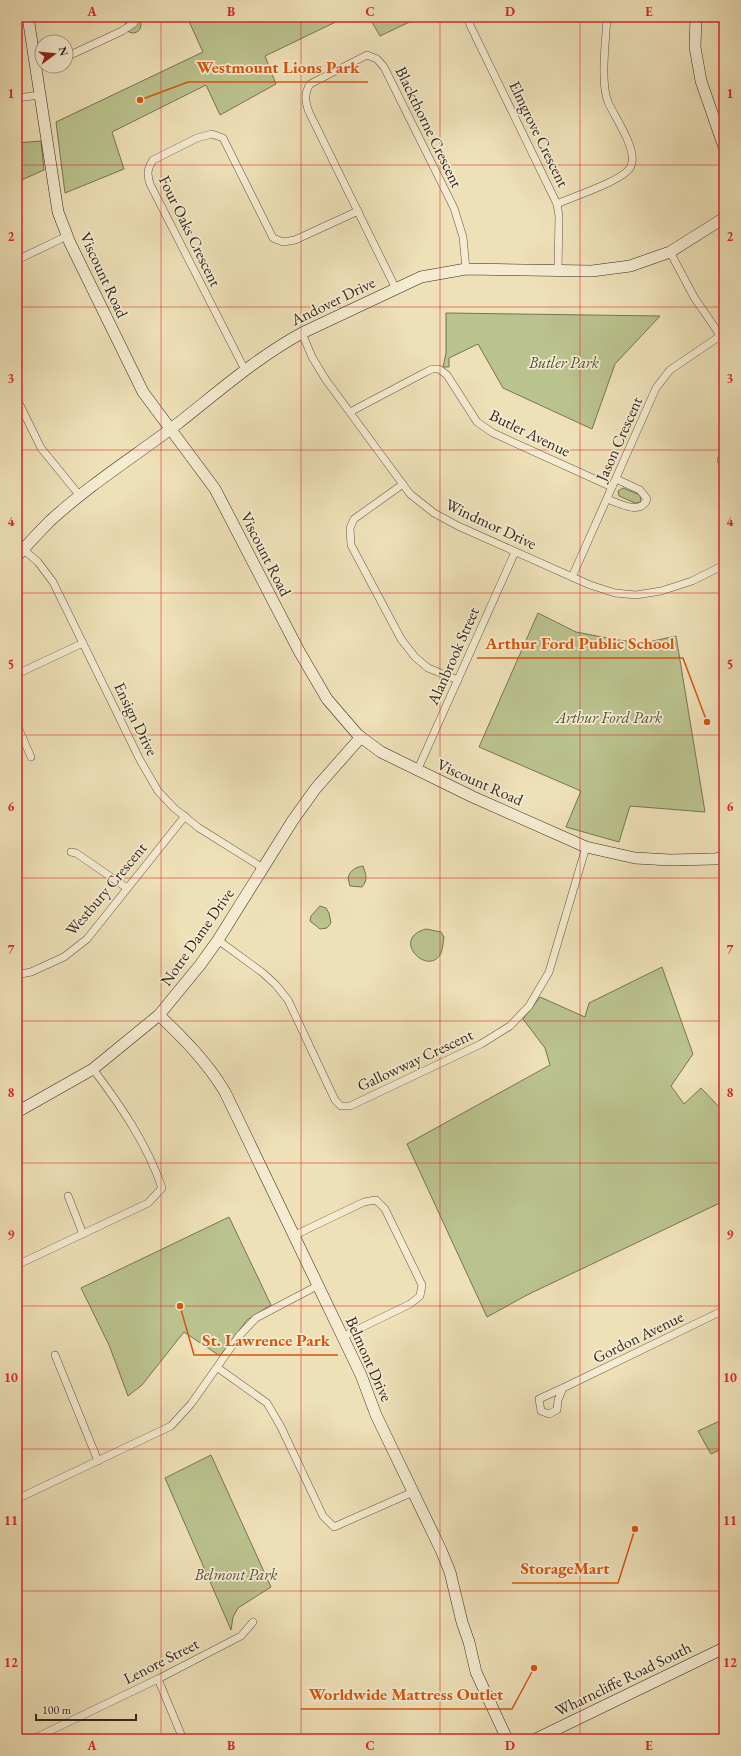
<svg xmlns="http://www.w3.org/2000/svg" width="741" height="1756" font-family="'EB Garamond',serif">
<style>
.green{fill:#bac28d;stroke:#767456}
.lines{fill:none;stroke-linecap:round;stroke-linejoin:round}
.street-casing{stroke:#625545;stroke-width:8}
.secondary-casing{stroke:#33271f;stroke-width:12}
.street{stroke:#f4ebd0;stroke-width:7}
.secondary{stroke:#f4ebd0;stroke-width:11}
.grid{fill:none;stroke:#d62828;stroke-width:1;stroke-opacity:0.55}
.labels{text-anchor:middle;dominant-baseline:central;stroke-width:3.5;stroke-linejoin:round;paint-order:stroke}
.street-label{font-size:16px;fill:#33271f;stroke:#f4ebd0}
.park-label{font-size:16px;font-style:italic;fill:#554e3a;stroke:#f4ebd0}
.leader{fill:none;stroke:#d6540e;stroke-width:1.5}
.callout-dot{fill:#d6540e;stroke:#f4ebd0;stroke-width:1.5}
.callout-label{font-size:17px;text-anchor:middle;font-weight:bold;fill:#d6540e;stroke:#f4ebd0;stroke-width:3.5;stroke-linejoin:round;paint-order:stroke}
.neatline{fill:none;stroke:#d62828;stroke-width:1.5}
.grid-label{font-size:13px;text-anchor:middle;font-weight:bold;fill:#d62828}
</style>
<rect width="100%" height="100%" fill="#eee0b7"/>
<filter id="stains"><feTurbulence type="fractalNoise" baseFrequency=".005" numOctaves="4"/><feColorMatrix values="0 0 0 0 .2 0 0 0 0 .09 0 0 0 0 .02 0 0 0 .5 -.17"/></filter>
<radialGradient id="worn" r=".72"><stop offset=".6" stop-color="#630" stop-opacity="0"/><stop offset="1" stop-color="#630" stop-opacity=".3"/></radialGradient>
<g class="green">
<polygon points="187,17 346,17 265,56 276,84 220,115 206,85 112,132 124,169 65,193 56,122 203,52"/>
<polygon points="369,17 420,17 380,36"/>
<circle cx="133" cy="25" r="8"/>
<polygon points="41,141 44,170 17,182 17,143"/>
<polygon points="446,313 660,316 615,364 592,429 503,388 478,344 449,358 449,367 443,367 446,353"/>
<polygon points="623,488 640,495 641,502 635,503 619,496 618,491"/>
<polygon points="538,613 576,632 618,640 644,643 676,636 705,812 630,806 619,842 566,827 581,791 479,747"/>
<path d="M363,866C366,874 368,880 362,887L350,886L348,878C350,870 356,867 363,866Z"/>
<polygon points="320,906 326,908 329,913 331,923 327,928 320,929 310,921 311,916"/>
<path d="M426,929L441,932L444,937C443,942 443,948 441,953C429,978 389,939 426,929Z"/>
<polygon points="662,967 693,1054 671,1086 684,1104 701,1088 724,1112 724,1201 527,1295 487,1317 407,1144 550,1065 545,1048 523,1019 540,997 585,1017 589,1003"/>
<polygon points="229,1217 271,1305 247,1320 220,1356 184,1332 142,1385 128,1396 109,1345 81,1288"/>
<polygon points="724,1419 724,1448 711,1454 698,1431"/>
<polygon points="211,1455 271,1587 238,1608 233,1617 231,1630 165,1478"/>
</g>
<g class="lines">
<defs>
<g id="street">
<polyline points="468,17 470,25 557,204 559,216 558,270"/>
<polyline points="66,57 122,31 134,23"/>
<polyline points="17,98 40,95"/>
<path d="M557,204C572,197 622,181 630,168C640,152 615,118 608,102C600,81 606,40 607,17"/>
<polyline points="670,252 694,297 724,341"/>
<polyline points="17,260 67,236"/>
<path d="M396,289L309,112C305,101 304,94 310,84L367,55L377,59L384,67L454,208L463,237L466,269"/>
<polyline points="302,333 312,357 326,380 410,494 434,513 458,526 590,585 615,593 636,595 661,591 692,581 724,565"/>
<path d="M245,370L150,184C147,174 147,169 153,160L197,138L212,134L223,138L273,238L283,242L295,240L358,211"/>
<polyline points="17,399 41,448 80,496"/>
<polyline points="350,412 424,373 432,369 439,369 447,375 477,422 493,433 612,487"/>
<polyline points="721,460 724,460"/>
<polyline points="403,484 354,519 350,528 351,545 401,639 415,657 428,668 458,680"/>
<path d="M607,499C619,503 641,516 647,499L640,490L616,479"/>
<polyline points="17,544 38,562 53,582 140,760 158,791 174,808 199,828 263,868"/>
<polyline points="572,577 656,388 670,370 720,336"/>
<polyline points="17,674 83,643"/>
<polyline points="17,725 31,757"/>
<polyline points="417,771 515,552"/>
<polyline points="71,852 76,853 127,888"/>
<polyline points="218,940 263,973 276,985 288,1000 335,1100 341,1106 350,1106 481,1044 510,1026 529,1006 549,972 586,847"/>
<polyline points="17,972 21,974 31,972 64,957 87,939 185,816"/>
<polyline points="68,1196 83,1234"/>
<polyline points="293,1236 364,1202 376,1200 385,1209 422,1285 420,1296 410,1304 342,1337"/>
<path d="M17,1265L148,1203L162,1188C147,1144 121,1106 93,1069"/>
<polyline points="55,1355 98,1461"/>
<polyline points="218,1368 267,1403 281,1427 323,1516 334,1527 413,1492"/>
<polyline points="563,1388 558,1400 557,1410 549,1414 541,1411 539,1399 563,1388 724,1310"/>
<polyline points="17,1499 171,1426 191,1404 239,1336 256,1318 317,1286"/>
<polyline points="158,1679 183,1739"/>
<polyline points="33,1739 158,1679 241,1636 253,1622"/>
</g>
<g id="secondary">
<polyline points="28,17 58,212 70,243 143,392 215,489 299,651 327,699 358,735 381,752 473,797 586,847 635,858 670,860 715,859 724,857"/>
<polyline points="696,17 695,47 701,81 724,147"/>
<path d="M17,556C28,544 39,532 50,521C89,485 135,456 176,425C217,393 256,358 302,333L421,277L466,269L592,271L630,266L670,252L724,218"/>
<path d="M159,1015C184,1039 207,1062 225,1092L361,1375L376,1415L441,1550L450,1572L462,1622L469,1642L476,1672L507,1739"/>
<polyline points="17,1112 93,1069 159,1015 200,965 218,940 293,820 316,788 361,737"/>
<polyline points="536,1739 724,1648"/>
</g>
</defs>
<use href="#street" class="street-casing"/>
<use href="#secondary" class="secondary-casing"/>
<use href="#street" class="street"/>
<use href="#secondary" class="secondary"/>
</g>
<path class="grid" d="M161,17V1739M301,17V1739M440,17V1739M580,17V1739M17,165H724M17,307H724M17,450H724M17,593H724M17,735H724M17,878H724M17,1021H724M17,1163H724M17,1306H724M17,1449H724M17,1591H724"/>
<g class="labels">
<g class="street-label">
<text transform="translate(429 127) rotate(64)">Blackthorne Crescent</text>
<text transform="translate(539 134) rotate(64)">Elmgrove Crescent</text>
<text transform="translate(190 231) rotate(64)">Four Oaks Crescent</text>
<text transform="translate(104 275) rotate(65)">Viscount Road</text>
<text transform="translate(333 301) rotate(-26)">Andover Drive</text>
<text transform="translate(530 433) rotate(26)">Butler Avenue</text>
<text transform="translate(619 439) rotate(-66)">Jason Crescent</text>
<text transform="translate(491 524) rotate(25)">Windmor Drive</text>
<text transform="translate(266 554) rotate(63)">Viscount Road</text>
<text transform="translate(453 656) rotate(-66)">Alanbrook Street</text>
<text transform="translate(136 719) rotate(64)">Ensign Drive</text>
<text transform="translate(480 782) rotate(24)">Viscount Road</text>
<text transform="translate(106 889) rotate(-50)">Westbury Crescent</text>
<text transform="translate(197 937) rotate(-55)">Notre Dame Drive</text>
<text transform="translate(415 1060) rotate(-25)">Gallowway Crescent</text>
<text transform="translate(638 1337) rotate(-26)">Gordon Avenue</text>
<text transform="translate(369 1359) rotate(66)">Belmont Drive</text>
<text transform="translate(161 1661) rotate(-27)">Lenore Street</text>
<text transform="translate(623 1679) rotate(-26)">Wharncliffe Road South</text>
</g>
<g class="park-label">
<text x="564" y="362">Butler Park</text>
<text x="609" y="717">Arthur Ford Park</text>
<text x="236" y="1574">Belmont Park</text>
</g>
</g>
<path class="leader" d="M140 100L188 82H368M707 722L683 658H477M180 1306L194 1355H338M635 1529L618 1583H512M534 1668L512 1709H301"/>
<g class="callout-dot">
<circle cx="140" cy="100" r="4"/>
<circle cx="707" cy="722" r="4"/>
<circle cx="180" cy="1306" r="4"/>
<circle cx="635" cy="1529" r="4"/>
<circle cx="534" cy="1668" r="4"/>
</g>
<g class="callout-label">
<text x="278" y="73">Westmount Lions Park</text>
<text x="580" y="649">Arthur Ford Public School</text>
<text x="266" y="1346">St. Lawrence Park</text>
<text x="565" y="1574">StorageMart</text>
<text x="406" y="1700">Worldwide Mattress Outlet</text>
</g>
<rect width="741" height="1756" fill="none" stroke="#eee0b7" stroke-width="44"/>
<g transform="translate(54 54) rotate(74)"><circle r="19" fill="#f4ebd0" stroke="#a79d89"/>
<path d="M0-3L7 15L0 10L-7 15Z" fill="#8f2418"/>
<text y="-6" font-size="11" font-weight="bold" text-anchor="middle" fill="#33271f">N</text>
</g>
<path d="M36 1714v6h100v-6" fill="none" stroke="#33271f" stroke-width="2"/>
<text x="42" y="1714" font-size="12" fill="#33271f" stroke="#f4ebd0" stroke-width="3" paint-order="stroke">100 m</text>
<rect x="22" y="22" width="697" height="1712" class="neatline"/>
<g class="grid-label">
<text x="92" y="16">A</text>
<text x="231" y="16">B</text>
<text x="370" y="16">C</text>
<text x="510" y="16">D</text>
<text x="649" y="16">E</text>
<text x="11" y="98">1</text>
<text x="730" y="98">1</text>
<text x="11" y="241">2</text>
<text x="730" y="241">2</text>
<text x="11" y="383">3</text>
<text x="730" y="383">3</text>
<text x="11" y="526">4</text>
<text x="730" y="526">4</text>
<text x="11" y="669">5</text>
<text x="730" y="669">5</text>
<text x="11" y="811">6</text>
<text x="730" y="811">6</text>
<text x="11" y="954">7</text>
<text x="730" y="954">7</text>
<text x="11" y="1097">8</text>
<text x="730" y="1097">8</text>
<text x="11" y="1239">9</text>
<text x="730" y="1239">9</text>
<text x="11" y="1382">10</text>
<text x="730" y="1382">10</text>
<text x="11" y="1525">11</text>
<text x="730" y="1525">11</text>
<text x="11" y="1667">12</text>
<text x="730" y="1667">12</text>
<text x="92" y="1750">A</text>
<text x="231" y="1750">B</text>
<text x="370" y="1750">C</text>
<text x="510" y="1750">D</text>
<text x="649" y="1750">E</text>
</g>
<rect width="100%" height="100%" filter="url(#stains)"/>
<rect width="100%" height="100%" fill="url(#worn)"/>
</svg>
